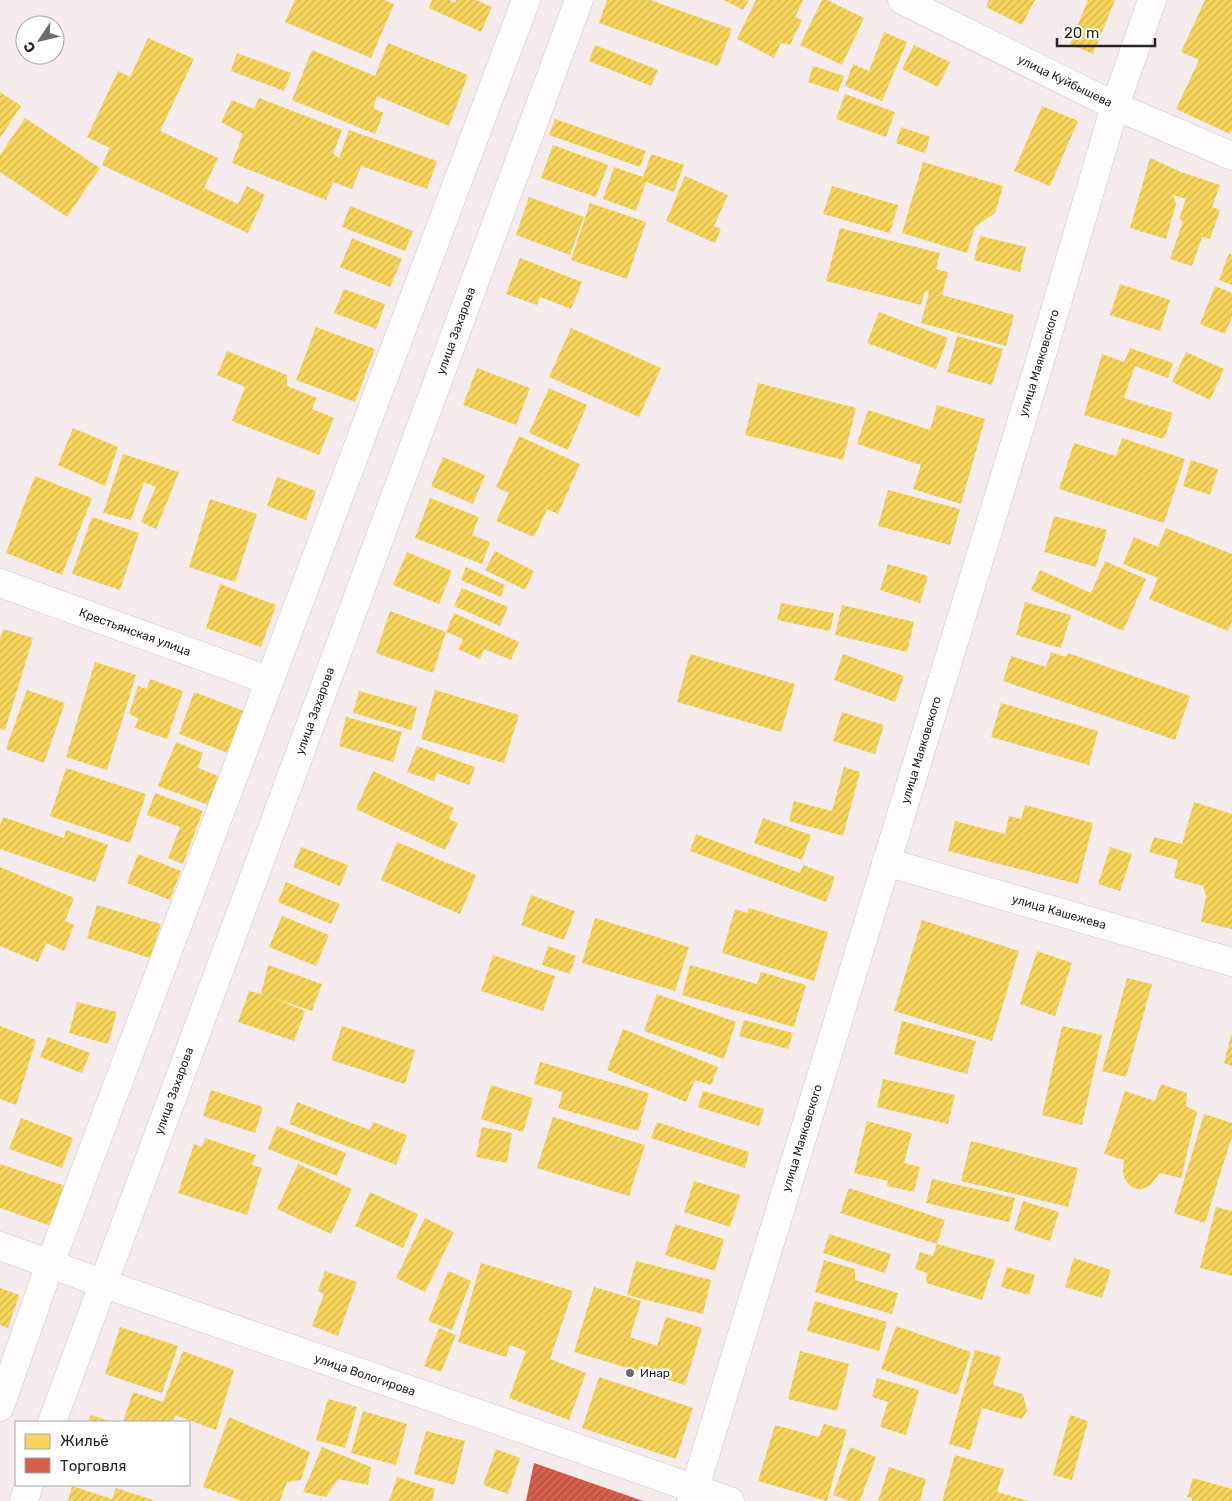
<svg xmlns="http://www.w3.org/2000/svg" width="1232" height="1501" font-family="Rubik,sans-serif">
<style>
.homes{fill:url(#homes-hatch)}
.shops{fill:url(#shops-hatch)}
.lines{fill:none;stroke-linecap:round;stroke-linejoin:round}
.street-casing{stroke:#cdc6c8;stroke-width:29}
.street{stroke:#fefcfc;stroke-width:28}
.poi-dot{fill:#716a6a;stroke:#fff;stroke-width:2}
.labels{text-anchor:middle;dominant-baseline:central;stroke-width:5;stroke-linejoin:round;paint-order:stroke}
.street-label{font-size:12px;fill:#2a2424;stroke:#fff}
.poi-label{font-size:12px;fill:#2a2424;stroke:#fff;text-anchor:start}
</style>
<defs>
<pattern id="homes-hatch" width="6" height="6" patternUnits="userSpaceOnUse" patternTransform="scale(1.25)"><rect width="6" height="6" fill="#f6d55c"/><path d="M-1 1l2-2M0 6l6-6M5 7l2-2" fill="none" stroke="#d3b750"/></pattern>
<pattern id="shops-hatch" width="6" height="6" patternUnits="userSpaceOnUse" patternTransform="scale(1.25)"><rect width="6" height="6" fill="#d6604d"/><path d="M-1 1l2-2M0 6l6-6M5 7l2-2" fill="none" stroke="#ae4f40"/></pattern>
</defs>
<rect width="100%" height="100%" fill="#f5ebed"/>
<g class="homes">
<polygon points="295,0 384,0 394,4 371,58 285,22"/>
<polygon points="432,0 449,0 455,3 456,0 476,0 492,7 481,32 429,8"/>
<polygon points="607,0 650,0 732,29 718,66 599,23"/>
<polygon points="724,0 749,0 743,10"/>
<polygon points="756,0 803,0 795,17 802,20 790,45 781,43 774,58 737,39"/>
<polygon points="822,0 827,0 864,18 842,65 800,45"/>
<polygon points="989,0 1035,0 1022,25 986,7"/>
<polygon points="1088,0 1115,0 1093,54 1070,44"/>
<polygon points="1205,0 1232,0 1232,130 1230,134 1176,109 1199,60 1181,52"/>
<polygon points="884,32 907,42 882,101 845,86 853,64 869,71"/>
<polygon points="148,38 194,59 160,131 218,158 204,188 238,204 247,186 265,195 248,233 102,165 110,148 87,137 118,71 130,77"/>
<polygon points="388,43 468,75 449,126 377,96 373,108 384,113 375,134 292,100 312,50 375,76"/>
<polygon points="595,45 658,70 651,86 589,61"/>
<polygon points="914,45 950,62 938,87 902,69"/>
<polygon points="237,53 291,73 284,91 231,71"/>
<polygon points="813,66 844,76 838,92 808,82"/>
<polygon points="0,92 21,106 0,138"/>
<polygon points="845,94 895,112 886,137 836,119"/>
<polygon points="259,98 342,130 333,154 339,158 349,130 437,161 427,189 361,166 352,189 333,182 326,200 232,163 243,134 221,122 232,100 254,109"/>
<polygon points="1042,106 1078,121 1050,186 1014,171"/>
<polygon points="25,118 100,168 67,217 0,172 0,155"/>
<polygon points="555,119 646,151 640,167 549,135"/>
<polygon points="901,127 930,137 925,153 896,143"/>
<polygon points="553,145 608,165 596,197 541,178"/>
<polygon points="651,154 684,165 674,192 646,182 636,211 603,199 614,167 643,177"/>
<polygon points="1150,158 1181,172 1220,185 1212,207 1220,210 1210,239 1202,237 1192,266 1170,259 1183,221 1179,219 1186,199 1173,195 1176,204 1166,239 1130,228"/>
<polygon points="923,162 1003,186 995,213 975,227 967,253 902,233"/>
<polygon points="685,176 728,195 714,226 721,229 715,243 666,221"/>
<polygon points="832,186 898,205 890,233 823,214"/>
<polygon points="529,197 584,217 570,255 516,235"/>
<polygon points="590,203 646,222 627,279 571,260"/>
<polygon points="350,206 413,231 405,251 342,227"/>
<polygon points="840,228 940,253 936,269 948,272 942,295 1014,315 1006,346 921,323 929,292 925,291 921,305 826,281"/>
<polygon points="980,236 1026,247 1020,272 974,260"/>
<polygon points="352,238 402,259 390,287 340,267"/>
<polygon points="1229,253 1232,255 1232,285 1219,280"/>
<polygon points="520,258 582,282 571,309 540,297 537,305 506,294"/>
<polygon points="1120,284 1170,300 1160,331 1110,315"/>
<polygon points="1215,286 1232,293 1232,317 1225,334 1200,324"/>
<polygon points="344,289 385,304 376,329 334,313"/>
<polygon points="879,312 948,338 936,369 867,343"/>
<polygon points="316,327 375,349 355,402 296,380"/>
<polygon points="571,328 661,368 639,417 549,377"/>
<polygon points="957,336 1003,349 992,385 947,372"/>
<polygon points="1130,348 1173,363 1168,378 1135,366 1124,398 1173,413 1164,439 1084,415 1102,354 1124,362"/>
<polygon points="227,351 287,375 287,386 317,398 312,409 334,418 319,455 232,421 245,387 217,375"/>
<polygon points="1186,352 1224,369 1210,400 1172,382"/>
<polygon points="477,368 530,388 516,425 463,405"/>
<polygon points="758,383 856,408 843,460 745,435"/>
<polygon points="549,388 587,405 568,450 529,433"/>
<polygon points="937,405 985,419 961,504 913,489 921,465 857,444 868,410 930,430"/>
<polygon points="73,428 118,447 105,486 58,465"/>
<polygon points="519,436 580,464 558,514 547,509 534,537 496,521 509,493 496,487"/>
<polygon points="1122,438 1185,459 1164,523 1059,489 1074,443 1116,456"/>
<polygon points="123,454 179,472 156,529 141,522 156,487 144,482 131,520 103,513"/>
<polygon points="443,457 485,475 473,504 431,486"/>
<polygon points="1191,460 1218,469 1210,495 1183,486"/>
<polygon points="35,476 92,498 62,575 6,553"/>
<polygon points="277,477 316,491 306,520 267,506"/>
<polygon points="888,490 960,509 950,545 878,526"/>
<polygon points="430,498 479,517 472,535 490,542 482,564 415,538"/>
<polygon points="210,499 257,514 235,582 189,567"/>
<polygon points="1054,516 1107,530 1096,567 1044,552"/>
<polygon points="92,517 139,533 120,590 72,574"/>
<polygon points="1166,528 1232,554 1232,621 1228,631 1149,599 1158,578 1123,564 1134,537 1158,547"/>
<polygon points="495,551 534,571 525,590 485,570"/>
<polygon points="407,552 452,571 439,604 393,585"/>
<polygon points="1105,561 1146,579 1123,631 1031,590 1040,570 1091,593"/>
<polygon points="888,564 928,576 920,603 880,590"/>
<polygon points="466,567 505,585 501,597 461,580"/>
<polygon points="220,584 276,605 261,647 206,628"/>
<polygon points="462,588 508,607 500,626 454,606"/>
<polygon points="1025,602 1071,615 1061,648 1016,635"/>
<polygon points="781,603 834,613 830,631 777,620"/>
<polygon points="842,605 914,622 907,652 835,635"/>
<polygon points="390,611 446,632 433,673 376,653"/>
<polygon points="454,613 519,642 511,660 484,649 480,659 458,649 463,639 446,632"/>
<polygon points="3,629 33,638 5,730 0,729 0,640"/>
<polygon points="1051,652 1066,657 1068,653 1190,696 1175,740 1003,681 1011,656 1046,667"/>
<polygon points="690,654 795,684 781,732 677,702"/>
<polygon points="843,654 904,676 895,702 834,680"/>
<polygon points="95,662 136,675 107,770 66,757"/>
<polygon points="150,679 183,691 167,739 135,728 138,718 129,714 138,686 147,689"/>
<polygon points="27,690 65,703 44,763 6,749"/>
<polygon points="435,690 519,715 504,763 421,739"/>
<polygon points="359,691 417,707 411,730 353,713"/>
<polygon points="194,692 250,713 233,755 179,734"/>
<polygon points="1001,703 1098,731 1089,765 991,737"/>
<polygon points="842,712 884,725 875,754 833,741"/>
<polygon points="346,717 402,732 393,762 339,746"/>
<polygon points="176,742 203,753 198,768 226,779 214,807 158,786"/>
<polygon points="417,746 475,767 469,785 437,773 434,781 407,772"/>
<polygon points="844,767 860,772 843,836 789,821 794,801 832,811"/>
<polygon points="66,768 146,794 130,843 50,816"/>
<polygon points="373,771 454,808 449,819 458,823 445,850 356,809"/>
<polygon points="155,793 203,811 183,864 168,858 180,827 147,815"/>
<polygon points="1194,802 1232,814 1232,929 1201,922 1206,896 1203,886 1174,878 1178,860 1149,852 1154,837 1182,844"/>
<polygon points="1025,805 1093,823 1078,884 948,851 955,821 1005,834 1009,816 1021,819"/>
<polygon points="3,817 64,838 66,830 108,845 95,882 0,849 0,826"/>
<polygon points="763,818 811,835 802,860 754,843"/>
<polygon points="696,834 800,873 803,865 835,877 826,902 690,851"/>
<polygon points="397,842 476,875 460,914 381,880"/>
<polygon points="301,847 348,865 340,886 293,867"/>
<polygon points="1110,847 1132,854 1120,891 1098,884"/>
<polygon points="138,854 181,871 170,900 127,883"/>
<polygon points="0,867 74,898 65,921 74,925 64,951 46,943 38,962 0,946"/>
<polygon points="286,882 340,904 331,924 278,902"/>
<polygon points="531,895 575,911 564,940 521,925"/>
<polygon points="97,905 161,924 150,958 87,938"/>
<polygon points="749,908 828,932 814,981 722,953 735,909 747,913"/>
<polygon points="282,916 329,935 316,966 269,947"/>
<polygon points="595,918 689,947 675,991 582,963"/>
<polygon points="922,920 1019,951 992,1041 894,1011"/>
<polygon points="548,946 576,956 570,974 542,965"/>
<polygon points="1037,951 1072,963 1055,1016 1020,1004"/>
<polygon points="493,955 555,976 543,1011 481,991"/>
<polygon points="268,965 322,984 312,1011 273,998 305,1011 294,1041 238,1022 249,991 261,994"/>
<polygon points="690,965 757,984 761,972 806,985 794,1027 682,995"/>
<polygon points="1127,978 1152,984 1126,1077 1102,1071"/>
<polygon points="657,994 736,1022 724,1059 644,1031"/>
<polygon points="77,1002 117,1012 108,1044 69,1033"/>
<polygon points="744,1020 793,1033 788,1049 739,1036"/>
<polygon points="902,1021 976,1041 967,1074 894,1054"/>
<polygon points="0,1026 36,1040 16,1105 0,1099"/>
<polygon points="342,1026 415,1050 405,1084 331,1060"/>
<polygon points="1062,1026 1102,1035 1082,1125 1042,1115"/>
<polygon points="623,1029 718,1067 711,1085 695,1080 686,1102 607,1070"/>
<polygon points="1231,1035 1232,1035 1232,1066 1224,1063"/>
<polygon points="48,1037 90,1053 82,1073 40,1057"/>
<polygon points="540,1062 649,1093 638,1131 558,1108 563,1092 534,1084"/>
<polygon points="883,1079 955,1095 948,1124 877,1107"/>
<polygon points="1161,1084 1187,1093 1186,1106 1197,1112 1181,1178 1160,1173 1149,1186 1140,1190 1130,1186 1124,1178 1123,1171 1124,1160 1104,1154 1125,1091 1155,1101"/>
<polygon points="491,1085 533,1098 523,1132 481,1119"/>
<polygon points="211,1090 263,1107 255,1133 203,1116"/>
<polygon points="703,1091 764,1109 759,1126 698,1107"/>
<polygon points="297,1102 370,1130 373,1122 407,1135 396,1165 289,1124"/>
<polygon points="1204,1114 1232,1123 1232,1136 1205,1223 1174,1213"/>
<polygon points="553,1117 645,1145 629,1196 537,1168"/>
<polygon points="21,1118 73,1138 62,1168 9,1149"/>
<polygon points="867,1121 912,1133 904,1163 920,1167 914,1192 887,1186 888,1181 854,1173"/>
<polygon points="657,1122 749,1152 745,1168 651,1138"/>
<polygon points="277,1126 346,1153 337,1176 268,1149"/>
<polygon points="482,1127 512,1133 507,1163 476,1157"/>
<polygon points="205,1138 256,1155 252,1165 262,1168 247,1215 178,1193 194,1144 202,1147"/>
<polygon points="971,1141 1078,1168 1068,1207 961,1181"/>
<polygon points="0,1164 65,1186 51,1226 0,1208"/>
<polygon points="298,1164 352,1189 331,1234 277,1209"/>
<polygon points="932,1179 1015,1198 1009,1222 926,1203"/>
<polygon points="694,1181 740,1195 730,1227 684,1212"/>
<polygon points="849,1188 945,1220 937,1244 840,1213"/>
<polygon points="370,1192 418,1214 403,1248 355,1226"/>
<polygon points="1023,1201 1059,1212 1050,1241 1014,1230"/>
<polygon points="1216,1207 1232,1211 1232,1276 1200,1268"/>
<polygon points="425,1218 454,1232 425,1292 396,1278"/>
<polygon points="675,1224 724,1239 715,1271 665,1255"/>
<polygon points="829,1234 891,1254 885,1273 823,1253"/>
<polygon points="937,1244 995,1260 982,1300 926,1283 927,1273 915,1269 920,1252 933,1256"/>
<polygon points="1074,1258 1111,1270 1102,1298 1065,1287"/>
<polygon points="824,1260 855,1269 855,1280 898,1293 892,1314 815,1292"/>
<polygon points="636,1261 711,1280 703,1314 627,1295"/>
<polygon points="481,1263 573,1291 550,1359 586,1373 569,1420 509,1398 526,1351 510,1345 506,1357 458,1342"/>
<polygon points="1007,1267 1035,1275 1029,1295 1001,1287"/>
<polygon points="325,1271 357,1282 338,1336 312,1326 324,1294 318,1291"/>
<polygon points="448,1271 471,1281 452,1330 428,1321"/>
<polygon points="594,1287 641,1301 630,1337 657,1346 666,1317 702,1328 685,1385 574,1352"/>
<polygon points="0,1288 19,1295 8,1328 0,1325"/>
<polygon points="815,1301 887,1322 879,1351 807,1331"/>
<polygon points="896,1326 971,1352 957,1395 881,1369"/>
<polygon points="120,1327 178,1346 162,1393 105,1374"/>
<polygon points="439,1328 456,1335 441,1372 424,1366"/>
<polygon points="975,1350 1001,1357 993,1385 1023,1394 1027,1411 1022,1419 982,1408 970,1450 949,1444"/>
<polygon points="183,1351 234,1370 216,1430 175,1415 173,1422 123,1422 133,1392 163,1402"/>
<polygon points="800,1351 849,1364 837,1411 788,1399"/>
<polygon points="599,1377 693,1408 676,1459 582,1428"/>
<polygon points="877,1378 919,1390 906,1435 880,1427 888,1402 872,1397"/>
<polygon points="328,1399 357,1407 345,1448 316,1440"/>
<polygon points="363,1411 407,1424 396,1465 351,1453"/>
<polygon points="91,1415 112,1422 88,1422"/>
<polygon points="1070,1415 1088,1421 1072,1480 1053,1475"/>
<polygon points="229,1417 310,1452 301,1480 287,1482 280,1501 242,1501 203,1487"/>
<polygon points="824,1424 847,1430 827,1501 758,1481 775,1425 819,1437"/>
<polygon points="426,1431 465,1441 454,1485 414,1474"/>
<polygon points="322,1447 371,1467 368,1485 338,1479 326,1497 303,1492"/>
<polygon points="850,1447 876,1457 860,1501 850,1501 833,1495"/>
<polygon points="496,1449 520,1458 508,1494 483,1485"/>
<polygon points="955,1455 1004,1469 997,1492 1029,1501 942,1501"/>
<polygon points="889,1467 926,1479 920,1501 878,1501"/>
<polygon points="397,1477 435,1489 432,1501 389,1501"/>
<polygon points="1193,1478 1232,1489 1232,1501 1192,1501 1192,1498 1187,1497"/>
<polygon points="72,1486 112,1499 116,1488 156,1501 68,1501"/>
</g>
<polygon class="shops" points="534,1463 643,1501 526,1501"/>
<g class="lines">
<defs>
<g id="street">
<polyline points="902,0 1115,106 1232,156"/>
<polyline points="0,583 270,681"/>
<polyline points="886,862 1232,962"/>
<polyline points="0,1246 102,1283 730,1501"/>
<polyline points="0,1407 50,1264 526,0"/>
<polyline points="52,1422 579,0"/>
<polyline points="24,1501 29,1485"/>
<polyline points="691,1501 1040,361 1115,106 1152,0"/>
</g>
</defs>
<use href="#street" class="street-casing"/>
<use href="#street" class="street"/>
</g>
<circle class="poi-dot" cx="630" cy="1373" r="5"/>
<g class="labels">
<g class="street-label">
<text transform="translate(1065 81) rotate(26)">улица Куйбышева</text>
<text transform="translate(456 331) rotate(-70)">улица Захарова</text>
<text transform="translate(1039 363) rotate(-73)">улица Маяковского</text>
<text transform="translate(135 632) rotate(20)">Крестьянская улица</text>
<text transform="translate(315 711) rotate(-70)">улица Захарова</text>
<text transform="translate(921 750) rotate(-73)">улица Маяковского</text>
<text transform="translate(1059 912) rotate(16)">улица Кашежева</text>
<text transform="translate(174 1091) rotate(-70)">улица Захарова</text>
<text transform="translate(802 1138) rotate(-73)">улица Маяковского</text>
<text transform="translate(365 1375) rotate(19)">улица Вологирова</text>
</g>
<g class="poi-label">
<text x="640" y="1373">Инар</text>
</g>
</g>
<rect x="15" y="1421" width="175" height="65" fill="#ffffff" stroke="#aaa7a7"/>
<rect x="25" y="1434" width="25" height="15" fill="#f6d55c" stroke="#aaa7a7"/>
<text x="60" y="1446" font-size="15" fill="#2a2424">Жильё</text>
<rect x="25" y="1458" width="25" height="15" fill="#d6604d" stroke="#aaa7a7"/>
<text x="60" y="1471" font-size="15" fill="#2a2424">Торговля</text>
<g transform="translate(40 40) rotate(235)"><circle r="24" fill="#ffffff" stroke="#aaa7a7"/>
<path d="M0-4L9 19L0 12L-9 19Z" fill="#716a6a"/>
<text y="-8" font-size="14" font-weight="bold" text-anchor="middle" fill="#2a2424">С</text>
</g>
<path d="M1057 38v8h98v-8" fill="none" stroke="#2a2424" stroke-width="2.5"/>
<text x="1064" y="38" font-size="15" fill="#2a2424" stroke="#ffffff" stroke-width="4" paint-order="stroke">20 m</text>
</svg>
